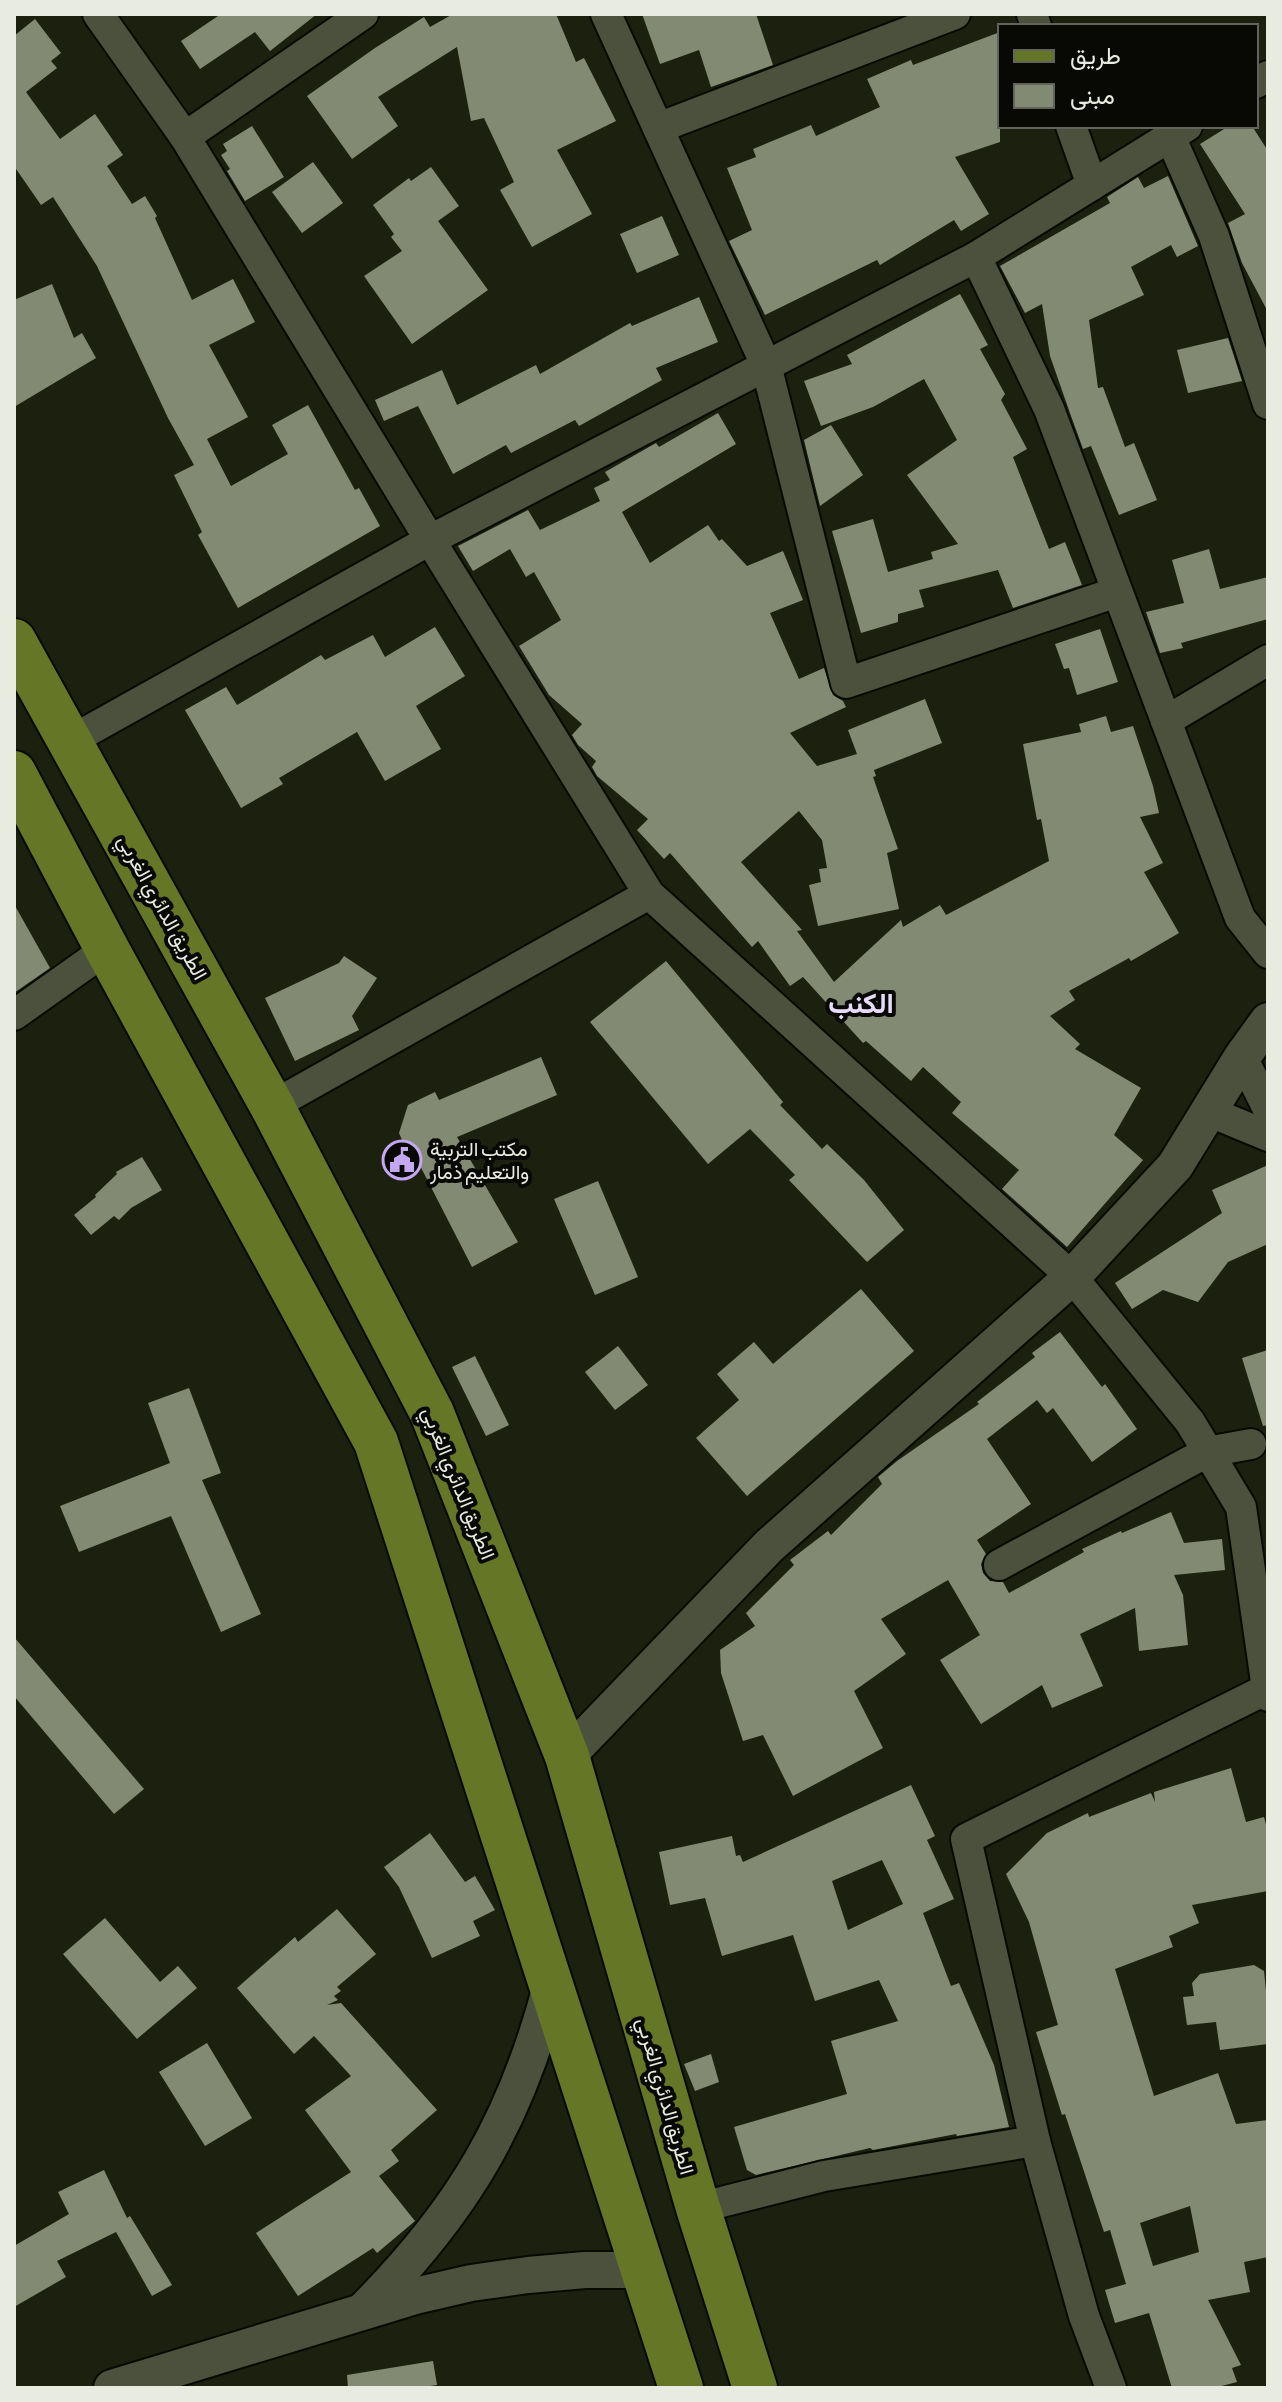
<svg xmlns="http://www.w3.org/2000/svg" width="1282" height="2402" font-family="'Asap Condensed',Vazirmatn,sans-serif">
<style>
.building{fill:#838a74;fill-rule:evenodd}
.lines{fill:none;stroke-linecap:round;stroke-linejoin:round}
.minor-casing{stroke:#070a00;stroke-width:34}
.tertiary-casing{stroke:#070a00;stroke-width:40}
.primary-casing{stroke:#070a00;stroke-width:48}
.minor{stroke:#4c513e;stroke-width:30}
.tertiary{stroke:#4c513e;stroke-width:36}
.primary{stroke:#667627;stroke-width:44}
.labels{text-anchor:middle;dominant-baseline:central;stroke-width:8;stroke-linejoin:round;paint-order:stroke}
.street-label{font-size:20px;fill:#e8ece0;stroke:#080904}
.poi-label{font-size:20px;fill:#e8ece0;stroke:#080904;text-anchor:start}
.district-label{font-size:28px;font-weight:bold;fill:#e6dcf9;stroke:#080904}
</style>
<rect width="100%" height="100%" fill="#1c210f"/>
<g class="building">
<polygon points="221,14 317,14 270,51 255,32 200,69 181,41"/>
<polygon points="453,14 556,14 576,62 584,58 616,121 557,150 592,214 532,247 500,190 514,182 484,118 471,121 457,47 378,97 398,126 352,159 307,96 375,48 424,17 430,27"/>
<polygon points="642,14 756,14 773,65 711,87 699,50 660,64"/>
<polygon points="35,19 61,53 51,61 57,68 26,92 60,139 95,114 123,155 107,166 132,204 145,196 157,216 155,218 192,300 233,279 255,322 209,345 248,417 207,439 231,486 288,454 272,425 308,405 355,490 359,488 380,526 238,608 198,535 202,532 174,475 194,465 168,418 97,266 53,197 41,205 14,166 14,36"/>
<polygon points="1000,32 1000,142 955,157 989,214 961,231 954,220 880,265 877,260 765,315 729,241 752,230 727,168 756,157 753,149 811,125 816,136 880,107 867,79 911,60 913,65"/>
<polygon points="252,126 284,177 245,201 227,171 230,169 221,155 227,151 223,144"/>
<polygon points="1229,126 1252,126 1268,151 1268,312 1242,263 1228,223 1245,214 1200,144"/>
<polygon points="313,162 343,203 302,233 272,192"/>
<polygon points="431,167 459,206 438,221 488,290 412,344 364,276 402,251 391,237 394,234 373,205 409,178 411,181"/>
<polygon points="1168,176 1198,246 1177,257 1171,245 1131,267 1144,295 1089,320 1098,388 1103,387 1125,447 1134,443 1157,500 1119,515 1091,446 1083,449 1071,416 1050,356 1042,304 1025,313 1000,266 1110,203 1107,197 1138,177 1144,188"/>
<polygon points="662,216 679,255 637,273 620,234"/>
<polygon points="52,284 74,338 82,333 96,358 14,407 14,300"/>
<polygon points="960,294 988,345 980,349 1005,394 1001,400 1027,449 1013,457 1049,549 1065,542 1082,585 1013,608 998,570 919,590 924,607 898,614 898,622 861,633 832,531 873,519 888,572 933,559 931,552 958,544 907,475 957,440 924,379 873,407 821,426 804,381 852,364 847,355"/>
<polygon points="699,297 718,342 656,368 662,380 579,426 575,420 511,453 506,445 453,474 418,406 384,421 375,400 442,370 457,405 536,365 540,374 630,323 632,326"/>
<polygon points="1228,338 1242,381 1188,393 1177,350"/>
<polygon points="718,413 736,444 622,512 650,563 708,525 719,541 722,539 747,566 783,551 803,600 770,613 799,679 824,668 833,695 843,701 846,707 790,733 817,766 857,754 848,730 925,699 942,743 874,770 876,776 873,777 898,849 887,853 899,909 818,926 809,885 821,882 819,869 827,868 822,840 799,811 741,862 802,930 797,931 834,982 901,920 903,927 940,905 946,915 1049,861 1041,819 1037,820 1023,744 1081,732 1079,724 1106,716 1111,732 1133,726 1153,786 1159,813 1140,817 1163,863 1144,872 1179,933 1131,961 1129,958 1069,991 1075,1000 1050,1016 1080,1044 1075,1049 1141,1088 1114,1135 1143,1160 1067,1247 1002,1189 1019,1170 952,1113 961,1102 923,1067 911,1081 866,1041 863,1043 803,977 790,986 758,941 752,947 670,853 664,859 637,830 648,819 597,776 592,767 596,761 578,745 572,735 582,724 549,695 519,646 561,620 534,572 526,577 510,549 473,571 458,546 528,510 540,530 600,501 594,488 610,480 605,472 656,443 659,447"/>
<polygon points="831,425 863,475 820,506 804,440"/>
<polygon points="1209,549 1220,589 1268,577 1268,619 1181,643 1183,648 1160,653 1146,612 1184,603 1172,560"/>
<polygon points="435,627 465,676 416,706 441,749 385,781 357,732 279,778 283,784 241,808 185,710 226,687 237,705 321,655 325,660 373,635 385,657"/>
<polygon points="1100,629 1118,682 1077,695 1069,668 1064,669 1055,644"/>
<polygon points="14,904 50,968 14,993"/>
<polygon points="344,956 377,978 352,1016 359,1030 295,1061 265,998 339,963"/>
<polygon points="666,961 783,1102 780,1105 822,1149 827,1144 864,1180 904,1230 867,1262 789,1180 795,1175 750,1129 708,1164 590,1022"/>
<polygon points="541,1057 557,1095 457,1137 518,1242 472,1267 414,1154 409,1156 399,1133 408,1105 435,1092 439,1100"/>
<polygon points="142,1157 162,1190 131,1208 119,1220 114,1216 91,1235 74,1215 96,1197 95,1195 117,1174 116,1172"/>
<polygon points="1268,1165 1268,1244 1228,1262 1198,1302 1163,1290 1132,1309 1115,1283 1222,1213 1212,1190"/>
<polygon points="598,1181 638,1277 595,1295 554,1199"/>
<polygon points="861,1289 914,1351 747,1496 696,1438 739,1400 717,1374 754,1342 773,1364"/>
<polygon points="1060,1332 1102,1387 1105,1384 1137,1429 1092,1462 1053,1408 1047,1413 1037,1400 987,1439 1031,1504 977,1540 986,1554 981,1564 983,1573 990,1581 1003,1582 1009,1593 1084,1552 1082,1549 1121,1531 1122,1533 1171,1512 1184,1543 1222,1539 1225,1570 1174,1575 1183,1595 1188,1645 1139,1651 1135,1608 1080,1634 1103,1686 1052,1708 1042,1685 981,1724 940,1660 980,1635 948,1580 881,1619 906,1654 854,1691 883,1748 793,1796 763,1735 743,1741 721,1673 720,1650 755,1626 746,1613 794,1565 790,1560 828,1531 831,1535 882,1484 878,1477 897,1461 979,1404 977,1402 1035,1357 1032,1353"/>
<polygon points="618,1346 648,1385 615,1410 585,1372"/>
<polygon points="1268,1350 1268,1425 1263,1426 1242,1358"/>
<polygon points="475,1356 509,1425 486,1436 452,1367"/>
<polygon points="189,1388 221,1473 202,1480 261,1614 221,1632 171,1516 79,1552 60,1506 170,1463 148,1403"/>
<polygon points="14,1637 144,1789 114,1814 14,1696"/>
<path d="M1231,1768L1246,1822L1264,1817L1268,1832V1891L1192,1905L1199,1923L1169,1936L1173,1947L1115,1969L1154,2096L1218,2073L1236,2124L1268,2120V2257L1244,2262L1250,2292L1208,2300L1241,2365L1232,2368L1237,2382L1214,2388H1172L1149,2313L1115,2323L1105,2290L1126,2284L1110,2230L1104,2232L1065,2114L1062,2115L1036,2032L1058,2025L1029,1922L1006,1874L1047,1833L1088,1813L1089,1817L1151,1793L1155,1802L1154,1792ZM1190,2206L1199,2252L1153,2266L1140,2223Z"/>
<path d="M911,1785L935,1836L927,1840L954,1899L923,1913L951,1986L959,1983L994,2065L1009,2127L957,2136L956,2134L873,2150L870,2148L756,2175L747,2170L734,2127L847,2094L831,2041L898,2021L879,1980L815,2001L793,1935L722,1956L705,1898L670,1905L659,1852L732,1836L736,1856L740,1855L743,1862ZM882,1860L903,1904L848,1930L832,1881Z"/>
<polygon points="430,1833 465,1882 475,1876 495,1910 473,1921 480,1936 432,1958 399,1887 384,1867"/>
<polygon points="337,1909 376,1954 337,1987 341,1991 334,1996 338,2000 327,2005 341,2003 437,2110 391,2150 399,2161 379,2176 415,2221 377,2253 373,2248 298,2296 256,2233 351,2172 305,2110 351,2076 314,2036 294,2054 237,1988 295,1937 298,1942"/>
<polygon points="105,1918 160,1982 178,1966 197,1988 137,2039 63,1954"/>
<polygon points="1254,1965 1264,1971 1268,2011 1268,2044 1220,2050 1216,2022 1187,2025 1183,1997 1194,1996 1192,1983 1200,1974"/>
<polygon points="207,2043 252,2118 205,2146 159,2072"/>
<polygon points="711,2054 719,2082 695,2091 684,2064"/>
<polygon points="104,2170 127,2218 130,2216 172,2285 152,2296 116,2232 57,2261 66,2277 14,2307 14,2246 69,2214 58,2192"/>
<polygon points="433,2361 437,2385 416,2388 348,2388 347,2375"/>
</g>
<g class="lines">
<defs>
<g id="minor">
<polyline points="98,14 185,137 430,540 649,894 1072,1277 1190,1422 1241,1507 1268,1696"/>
<polyline points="606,14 766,365 846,683 1117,592"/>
<polyline points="1032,14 1036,26"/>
<polyline points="1256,83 1268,76"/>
<polyline points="1071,126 1092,185"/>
<polyline points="658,128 955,14"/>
<polyline points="1170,136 1214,236 1268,404"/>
<polyline points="185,137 363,14"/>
<polyline points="976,257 1049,409 1240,918 1268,953"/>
<polyline points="1166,721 1268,660"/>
<polyline points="70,741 430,540 976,257 1187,126"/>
<polyline points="14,1015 107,949"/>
<polyline points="1242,1057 1268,1109"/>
<polyline points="272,1106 649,894"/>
<polyline points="1210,1112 1268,1136"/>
<polyline points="999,1565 1207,1452 1251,1444"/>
<polyline points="1035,2141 1084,2316 1111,2388"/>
<polyline points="698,2208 824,2176 1035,2141 966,1839 1267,1689"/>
</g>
<g id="tertiary">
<polyline points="567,1756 769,1546 1072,1277 1175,1166 1242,1057 1268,1021"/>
<path d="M365,2309C463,2210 515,2122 551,1987"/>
<polyline points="112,2388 415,2296 471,2283 528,2275 585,2270 643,2270"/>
</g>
<g id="primary">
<polyline points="14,641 272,1106 432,1413 567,1756 698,2208 755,2388"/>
<polyline points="14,773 107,949 376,1442 681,2388"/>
</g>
</defs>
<use href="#minor" class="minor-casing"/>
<use href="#tertiary" class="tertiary-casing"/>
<use href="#primary" class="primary-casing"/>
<use href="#minor" class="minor"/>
<use href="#tertiary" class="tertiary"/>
<use href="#primary" class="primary"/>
</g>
<defs>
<symbol id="civic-ring" viewBox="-11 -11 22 22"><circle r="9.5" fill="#080904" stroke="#c3a7f2" stroke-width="1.5"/><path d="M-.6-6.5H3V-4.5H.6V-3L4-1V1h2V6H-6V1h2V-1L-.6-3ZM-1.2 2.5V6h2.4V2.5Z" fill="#c3a7f2"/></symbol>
</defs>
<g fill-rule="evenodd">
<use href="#civic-ring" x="380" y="1138" width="44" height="44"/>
</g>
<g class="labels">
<g class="street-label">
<text transform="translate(163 907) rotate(61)">الطريق الدائري الغربي</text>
<text transform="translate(459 1483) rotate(68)">الطريق الدائري الغربي</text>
<text transform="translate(666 2096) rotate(74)">الطريق الدائري الغربي</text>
</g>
<g class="poi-label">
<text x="430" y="1148">مكتب التربية<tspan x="430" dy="23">والتعليم ذمار</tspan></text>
</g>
<g class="district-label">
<text x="861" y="1003">الكنب</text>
</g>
</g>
<rect width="1282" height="2402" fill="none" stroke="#e8ece0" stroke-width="32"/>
<rect x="998" y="24" width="260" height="104" fill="#080904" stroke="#62645c" stroke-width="2"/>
<rect x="1014" y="50" width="40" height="12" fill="#667627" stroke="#62645c" stroke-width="2"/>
<text x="1070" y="64" font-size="24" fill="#e8ece0">طريق</text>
<rect x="1014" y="84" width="40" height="24" fill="#838a74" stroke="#62645c" stroke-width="2"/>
<text x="1070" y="104" font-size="24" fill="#e8ece0">مبنى</text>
</svg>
